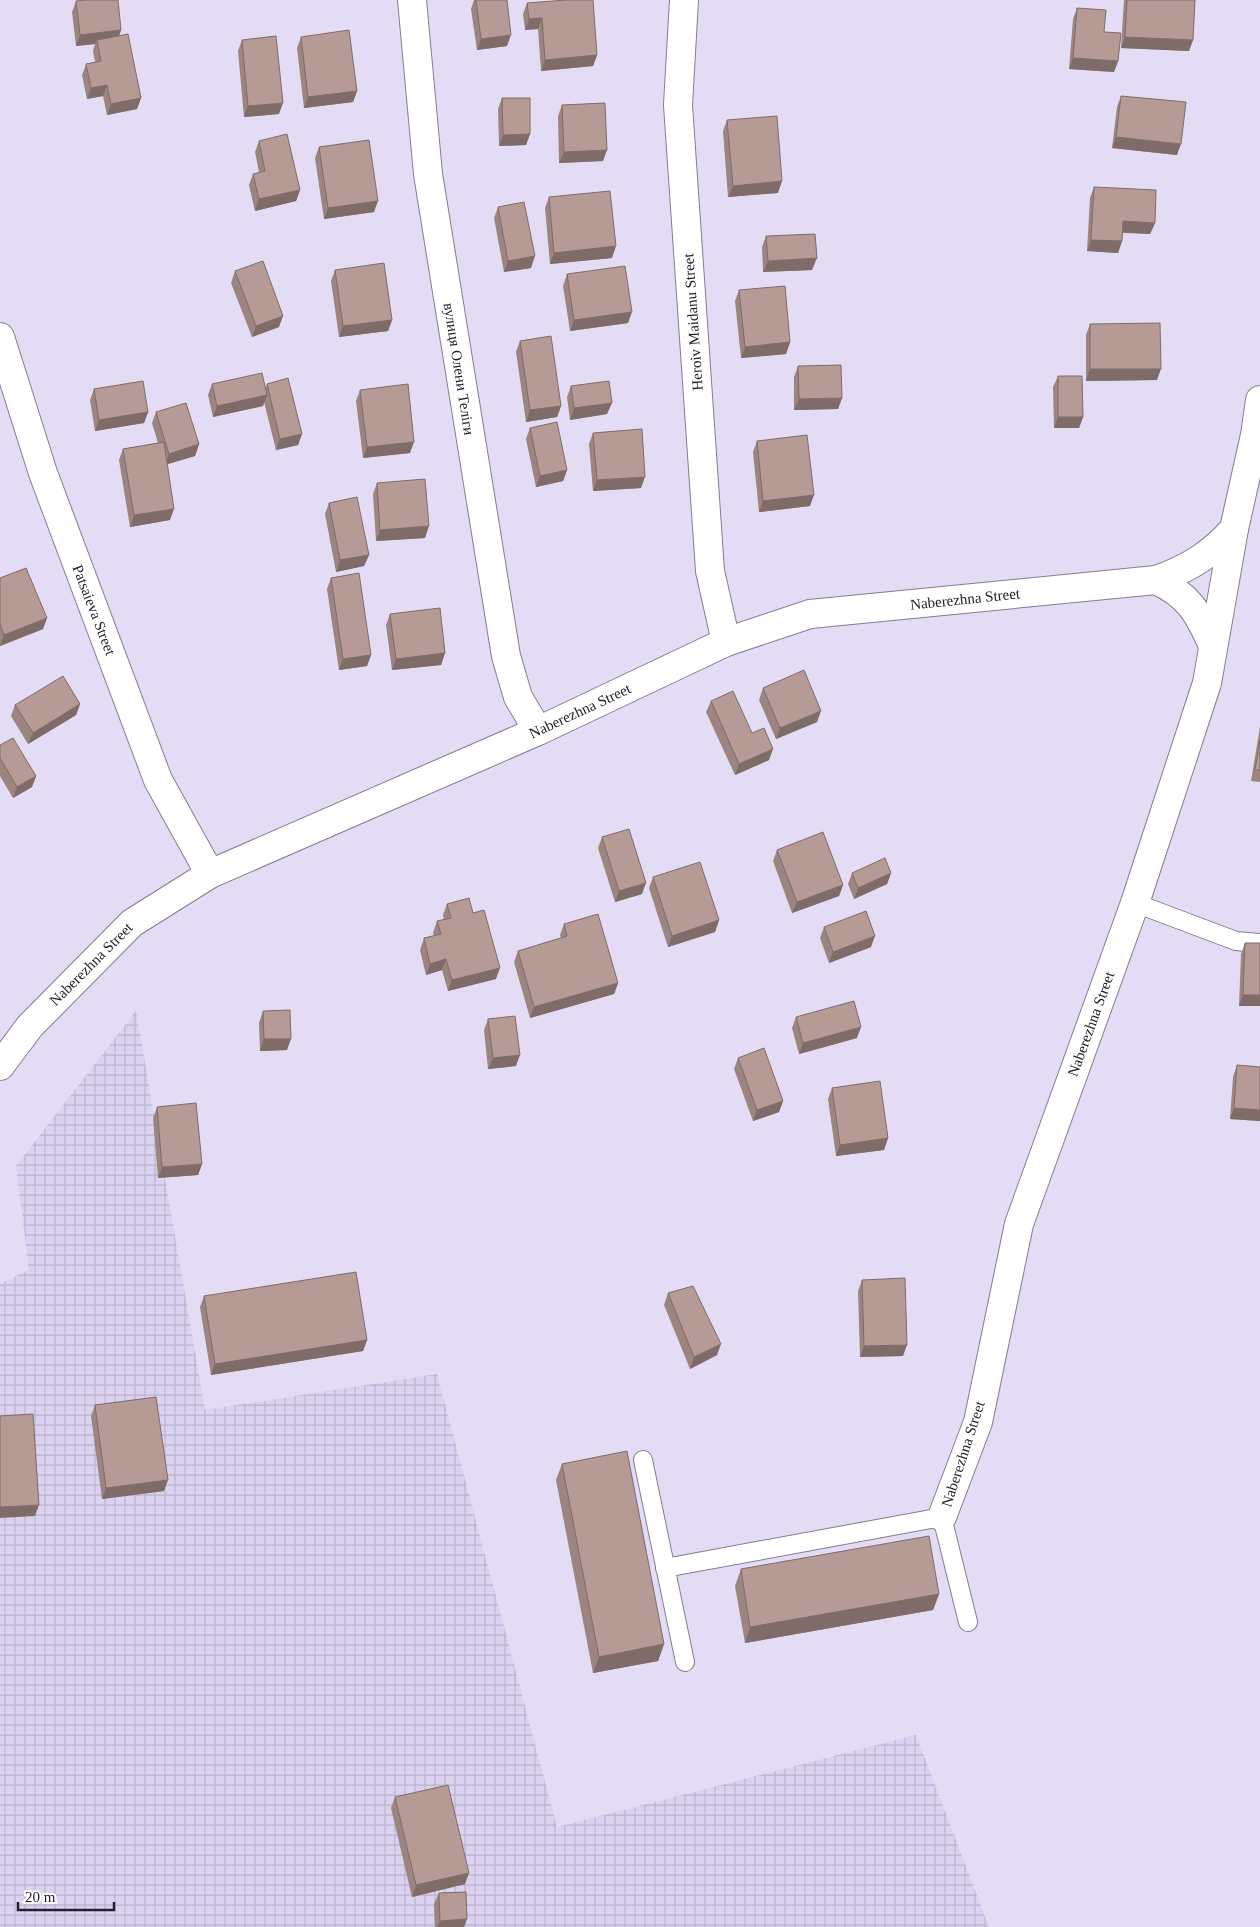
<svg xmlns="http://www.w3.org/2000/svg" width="1260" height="1927" font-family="'Times New Roman',serif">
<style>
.industrial{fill:url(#industrial-grid)}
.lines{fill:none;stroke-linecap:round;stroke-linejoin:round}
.lane-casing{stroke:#847c92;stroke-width:20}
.street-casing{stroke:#847c92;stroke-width:30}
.lane{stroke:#fff;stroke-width:18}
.street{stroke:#fff;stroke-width:28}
.wall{fill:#9c8480}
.shaded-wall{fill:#7f6c68}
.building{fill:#b59a95;stroke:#7f6c68}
.labels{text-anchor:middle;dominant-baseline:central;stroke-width:5;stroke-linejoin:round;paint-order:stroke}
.street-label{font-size:15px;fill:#232129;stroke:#fff}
</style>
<defs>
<pattern id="industrial-grid" width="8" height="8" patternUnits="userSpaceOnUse" patternTransform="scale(1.25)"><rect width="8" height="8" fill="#dbd1f0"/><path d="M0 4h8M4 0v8" fill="none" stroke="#bcb3ce"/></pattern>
</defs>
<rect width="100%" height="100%" fill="#e4dcf4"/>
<polygon class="industrial" points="136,1011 205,1410 437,1374 557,1827 916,1735 989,1927 0,1927 0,1284 29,1270 16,1166"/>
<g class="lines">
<defs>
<g id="lane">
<polyline points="1135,903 1236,941 1260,943"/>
<polyline points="643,1460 685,1662"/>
<polyline points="665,1568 942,1517 968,1622"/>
</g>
<g id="street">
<polyline points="412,0 428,174 506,656 518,697 538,731"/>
<polyline points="684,0 678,105 710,571 726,642"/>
<polyline points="0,337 43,473 158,780 210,874"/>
<path d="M1156,580C1189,595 1199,614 1213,646"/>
<path d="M0,1066L30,1026L132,923L210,874L538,731L726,642L810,614L1156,580C1188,569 1212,554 1234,529"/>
<polyline points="942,1517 978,1422 1019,1224 1135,903 1207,683 1234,529 1255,435 1260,400"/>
</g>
</defs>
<use href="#lane" class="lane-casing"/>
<use href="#street" class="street-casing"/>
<use href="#lane" class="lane"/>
<use href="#street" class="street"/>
</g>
<g class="wall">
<polygon points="474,0 507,0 507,46 477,50 471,9"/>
<polygon points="1124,0 1195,0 1193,40 1189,51 1121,48"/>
<polygon points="76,1 121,30 119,36 141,98 137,109 107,115 103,96 87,99 82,75 86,64 95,62 93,51 95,44 76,46 72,12"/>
<polygon points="527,3 597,55 593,66 541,71 538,29 525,30 523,14"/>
<polygon points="1077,8 1118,61 1114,72 1069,69 1073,19"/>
<polygon points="301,37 357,91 353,102 304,108 297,48"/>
<polygon points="242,40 279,114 244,117 238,51"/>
<polygon points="1121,96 1177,155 1112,148 1117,107"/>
<polygon points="502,98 530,134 526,145 499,146 498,109"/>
<polygon points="562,105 603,161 559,163 558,116"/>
<polygon points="727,120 778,193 728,197 723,131"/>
<polygon points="259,141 300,190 296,201 255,211 249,185 253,174 259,172 255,152"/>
<polygon points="319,147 374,212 324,219 315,158"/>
<polygon points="1094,187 1155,223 1150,234 1122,233 1122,241 1118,253 1087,251 1090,198"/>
<polygon points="549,197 612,258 550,264 545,208"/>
<polygon points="498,207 531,268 504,272 494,218"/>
<polygon points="766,236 812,270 763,272 762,247"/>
<polygon points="335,270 392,320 388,331 339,337 331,281"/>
<polygon points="235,271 279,327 252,337 231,283"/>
<polygon points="567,274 628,323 570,331 563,286"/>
<polygon points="739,290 790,342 786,354 741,358 735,301"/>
<polygon points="1090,324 1157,380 1086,381 1086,335"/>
<polygon points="520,341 561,406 557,417 526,422 516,352"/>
<polygon points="798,366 842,398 838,409 794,410 794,377"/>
<polygon points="1058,376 1083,417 1079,428 1054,428 1053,387"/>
<polygon points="212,384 266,387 267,384 302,434 298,445 276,450 264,402 263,406 213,417 208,395"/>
<polygon points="571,386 607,414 570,420 567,397"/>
<polygon points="94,389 148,412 144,423 95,431 90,400"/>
<polygon points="360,390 410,453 363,458 356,401"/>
<polygon points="156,412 199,444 195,456 167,464 170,520 130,527 119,460 123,449 158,443 152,423"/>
<polygon points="530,428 567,470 563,481 536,487 526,439"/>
<polygon points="593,433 641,488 593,491 589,444"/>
<polygon points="757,441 810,506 759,512 753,452"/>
<polygon points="377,483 425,538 376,541 373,494"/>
<polygon points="329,503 369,555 364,566 336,572 325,514"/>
<polygon points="0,578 47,618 43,629 0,646"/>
<polygon points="331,578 371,655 367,666 339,670 327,589"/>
<polygon points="390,614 445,653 441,665 392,670 386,625"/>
<polygon points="763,688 817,722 776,739 759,700"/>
<polygon points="711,701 769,760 735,775 706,712"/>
<polygon points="80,704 76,715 28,744 11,716 15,705"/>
<polygon points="1260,727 1260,782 1251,781"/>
<polygon points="0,745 36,776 32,787 13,798 0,776"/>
<polygon points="602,837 642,894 615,902 598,848"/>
<polygon points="777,850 843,885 839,896 792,913 773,861"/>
<polygon points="852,873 891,873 887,884 854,899 848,884"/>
<polygon points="653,877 719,920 715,932 668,947 649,888"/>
<polygon points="447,904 473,913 496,979 448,991 442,970 426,975 420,950 424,938 434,936 433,933 437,921 444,920 443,915"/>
<polygon points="564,924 618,983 614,994 530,1018 514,962 518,951 561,938 560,935"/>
<polygon points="824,927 871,947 829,963 820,938"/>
<polygon points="1245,943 1260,1006 1239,1006 1241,954"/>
<polygon points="263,1011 287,1050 260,1051 259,1023"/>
<polygon points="796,1017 857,1038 799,1054 792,1028"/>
<polygon points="488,1019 516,1066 488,1069 484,1030"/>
<polygon points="738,1058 783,1101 779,1112 753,1121 734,1069"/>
<polygon points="1237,1065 1260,1067 1260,1121 1230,1119 1233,1077"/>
<polygon points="832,1088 888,1138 884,1150 836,1156 828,1099"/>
<polygon points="157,1107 202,1164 198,1175 158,1178 153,1118"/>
<polygon points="862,1280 903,1356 860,1357 858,1291"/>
<polygon points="668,1293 717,1355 690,1369 664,1305"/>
<polygon points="204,1296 367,1340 363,1351 211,1375 200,1307"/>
<polygon points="95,1405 164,1491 102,1499 91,1416"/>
<polygon points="562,1464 664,1644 658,1661 593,1673 556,1480"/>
<polygon points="741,1569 939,1594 933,1610 745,1643 735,1586"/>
<polygon points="395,1797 465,1884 412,1897 391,1808"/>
<polygon points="439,1893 464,1927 435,1927 434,1904"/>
</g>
<g class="shaded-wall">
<polygon points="542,18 538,29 525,30 529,19"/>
<polygon points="121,30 117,41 97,40 95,44 76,46 80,35"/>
<polygon points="511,35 507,46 477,50 481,39"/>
<polygon points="1125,37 1193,40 1189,51 1121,48"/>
<polygon points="597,55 593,66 541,71 545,60"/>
<polygon points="1073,58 1118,61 1114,72 1069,69"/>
<polygon points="107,85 103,96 87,99 91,88"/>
<polygon points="357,91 353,102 304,108 308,97"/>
<polygon points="141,98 137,109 107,115 111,104"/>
<polygon points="283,103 279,114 244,117 248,106"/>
<polygon points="530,134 526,145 499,146 503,135"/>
<polygon points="1116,137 1181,144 1177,155 1112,148"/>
<polygon points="607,150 603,161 559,163 564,152"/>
<polygon points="782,181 778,193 728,197 733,186"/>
<polygon points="300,190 296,201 255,211 259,199"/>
<polygon points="378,201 374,212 324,219 328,208"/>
<polygon points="1123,221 1155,223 1150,234 1119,232"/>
<polygon points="1091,240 1122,241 1118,253 1087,251"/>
<polygon points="616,246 612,258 550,264 554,253"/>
<polygon points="535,256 531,268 504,272 508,261"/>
<polygon points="817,258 812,270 763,272 768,261"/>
<polygon points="632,312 628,323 570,331 574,320"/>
<polygon points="283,316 279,327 252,337 256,326"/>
<polygon points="392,320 388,331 339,337 343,326"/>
<polygon points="790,342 786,354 741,358 745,347"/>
<polygon points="1090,369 1161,369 1157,380 1086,381"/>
<polygon points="267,395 263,406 213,417 217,406"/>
<polygon points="842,398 838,409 794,410 799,399"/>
<polygon points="612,403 607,414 570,420 574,408"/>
<polygon points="561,406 557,417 526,422 530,410"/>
<polygon points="148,412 144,423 95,431 99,420"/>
<polygon points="1058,417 1083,417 1079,428 1054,428"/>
<polygon points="302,434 298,445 276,450 280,439"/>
<polygon points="414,442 410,453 363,458 367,447"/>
<polygon points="199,444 195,456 165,465 169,454"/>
<polygon points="567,470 563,481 536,487 540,476"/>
<polygon points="645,477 641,488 593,491 597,480"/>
<polygon points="814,495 810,506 759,512 763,501"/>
<polygon points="174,509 170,520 130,527 134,515"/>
<polygon points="429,526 425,538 376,541 380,530"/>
<polygon points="369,555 364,566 336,572 340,560"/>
<polygon points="47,618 43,629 0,646 4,635"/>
<polygon points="445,653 441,665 392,670 396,659"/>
<polygon points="371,655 367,666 339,670 343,659"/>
<polygon points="80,704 76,715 28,744 33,733"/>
<polygon points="821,711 817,722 776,739 780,728"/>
<polygon points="773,749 769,760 735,775 739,764"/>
<polygon points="36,776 32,787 13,798 17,787"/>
<polygon points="891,873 887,884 854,899 858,888"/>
<polygon points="646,883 642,894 615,902 619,891"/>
<polygon points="843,885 839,896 792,913 797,902"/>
<polygon points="719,920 715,932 668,947 672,936"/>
<polygon points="875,936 871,947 829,963 833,952"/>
<polygon points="446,959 442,970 426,975 430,964"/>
<polygon points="500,968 496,979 448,991 452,980"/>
<polygon points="618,983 614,994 530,1018 534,1007"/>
<polygon points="1243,995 1260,995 1260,1006 1239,1006"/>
<polygon points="861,1027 857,1038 799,1054 803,1043"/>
<polygon points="264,1039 291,1039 287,1050 260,1051"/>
<polygon points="520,1055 516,1066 488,1069 493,1058"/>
<polygon points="783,1101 779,1112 753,1121 757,1110"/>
<polygon points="1234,1108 1260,1110 1260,1121 1230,1119"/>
<polygon points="888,1138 884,1150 836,1156 840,1145"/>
<polygon points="202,1164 198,1175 158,1178 162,1167"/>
<polygon points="367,1340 363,1351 211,1375 215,1364"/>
<polygon points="721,1344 717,1355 690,1369 694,1357"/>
<polygon points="907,1345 903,1356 860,1357 864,1346"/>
<polygon points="168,1480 164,1491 102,1499 106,1488"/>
<polygon points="39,1505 35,1516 0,1518 0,1507"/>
<polygon points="939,1594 933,1610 745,1643 750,1627"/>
<polygon points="664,1644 658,1661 593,1673 599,1657"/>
<polygon points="469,1873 465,1884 412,1897 416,1885"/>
<polygon points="467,1919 464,1927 437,1927 440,1921"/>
</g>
<g class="building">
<polygon points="84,0 118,0 121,30 80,35 76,1"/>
<polygon points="476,0 507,0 511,35 481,39"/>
<polygon points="566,0 593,0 597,55 545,60 542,18 529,19 527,3"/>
<polygon points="1127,0 1195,0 1193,40 1125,37"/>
<polygon points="1077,8 1106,10 1104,32 1121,33 1118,61 1073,58"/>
<polygon points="349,30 357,91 308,97 301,37"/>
<polygon points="128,34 141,98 111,104 107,85 91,88 86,64 101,61 97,40"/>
<polygon points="276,36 283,103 248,106 242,40"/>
<polygon points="1121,96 1186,102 1181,144 1116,137"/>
<polygon points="502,98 530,98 530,134 503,135"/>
<polygon points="605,103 607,150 564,152 562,105"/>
<polygon points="777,116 782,181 733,186 727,120"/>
<polygon points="287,134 300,190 259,199 253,174 265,171 259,141"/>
<polygon points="369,140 378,201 328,208 319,147"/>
<polygon points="1094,187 1156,190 1155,223 1123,221 1122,241 1091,240"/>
<polygon points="610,191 616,246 554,253 549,197"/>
<polygon points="524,202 535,256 508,261 498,207"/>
<polygon points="815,234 817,258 768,261 766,236"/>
<polygon points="263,261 283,316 256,326 235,271"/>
<polygon points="384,263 392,320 343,326 335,270"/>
<polygon points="625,266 632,312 574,320 567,274"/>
<polygon points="785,286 790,342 745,347 739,290"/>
<polygon points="1160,323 1161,369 1090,369 1090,324"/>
<polygon points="551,336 561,406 530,410 520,341"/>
<polygon points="841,365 842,398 799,399 798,366"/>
<polygon points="262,373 267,395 217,406 212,384"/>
<polygon points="1058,376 1082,376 1083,417 1058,417"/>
<polygon points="288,378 302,434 280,439 267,384"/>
<polygon points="143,381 148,412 99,420 94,389"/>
<polygon points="609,381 612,403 574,408 571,386"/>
<polygon points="408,384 414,442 367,447 360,390"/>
<polygon points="186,403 199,444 169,454 156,412"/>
<polygon points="557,422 567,470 540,476 530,428"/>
<polygon points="642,429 645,477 597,480 593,433"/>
<polygon points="807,435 814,495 763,501 757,441"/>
<polygon points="164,442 174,509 134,515 123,449"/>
<polygon points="425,479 429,526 380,530 377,483"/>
<polygon points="357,497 369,555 340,560 329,503"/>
<polygon points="26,568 47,618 4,635 0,624 0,578"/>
<polygon points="359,573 371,655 343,659 331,578"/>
<polygon points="440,608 445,653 396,659 390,614"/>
<polygon points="804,670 821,711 780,728 763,688"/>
<polygon points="63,676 80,704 33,733 15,705"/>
<polygon points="733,691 752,733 764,728 773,749 739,764 711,701"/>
<polygon points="13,738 36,776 17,787 0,758 0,745"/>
<polygon points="1260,740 1260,770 1255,770"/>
<polygon points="629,829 646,883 619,891 602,837"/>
<polygon points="823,832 843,885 797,902 777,850"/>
<polygon points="885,858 891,873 858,888 852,873"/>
<polygon points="700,862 719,920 672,936 653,877"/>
<polygon points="469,898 473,913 484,910 500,968 452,980 446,959 430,964 424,938 441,934 437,921 451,918 447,904"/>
<polygon points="866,911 875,936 833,952 824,927"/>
<polygon points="598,914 618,983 534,1007 518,951 567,936 564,924"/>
<polygon points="1245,943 1260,943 1260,995 1243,995"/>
<polygon points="854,1001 861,1027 803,1043 796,1017"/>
<polygon points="290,1010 291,1039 264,1039 263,1011"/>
<polygon points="515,1016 520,1055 493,1058 488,1019"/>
<polygon points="764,1048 783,1101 757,1110 738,1058"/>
<polygon points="1237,1065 1260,1067 1260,1110 1234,1108"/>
<polygon points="880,1081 888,1138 840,1145 832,1088"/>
<polygon points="196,1103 202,1164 162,1167 157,1107"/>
<polygon points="356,1272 367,1340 215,1364 204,1296"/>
<polygon points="905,1278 907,1345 864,1346 862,1280"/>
<polygon points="693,1286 721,1344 694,1357 668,1293"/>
<polygon points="156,1397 168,1480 106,1488 95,1405"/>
<polygon points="33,1414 39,1505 0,1507 0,1416"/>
<polygon points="627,1451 664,1644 599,1657 562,1464"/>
<polygon points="929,1536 939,1594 750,1627 741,1569"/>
<polygon points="448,1785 469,1873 416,1885 395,1797"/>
<polygon points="466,1892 467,1919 440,1921 439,1893"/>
</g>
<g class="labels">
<g class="street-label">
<text transform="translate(693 322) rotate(-94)">Heroiv Maidanu Street</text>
<text transform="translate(459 369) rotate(81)">вулиця Олени Теліги</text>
<text transform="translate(965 599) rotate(-6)">Naberezhna Street</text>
<text transform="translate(94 610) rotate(69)">Patsaieva Street</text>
<text transform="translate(580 711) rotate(-25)">Naberezhna Street</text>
<text transform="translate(91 964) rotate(-45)">Naberezhna Street</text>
<text transform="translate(1091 1024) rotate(-70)">Naberezhna Street</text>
<text transform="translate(963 1454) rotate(-72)">Naberezhna Street</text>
</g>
</g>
<path d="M18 1902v8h96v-8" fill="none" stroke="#232129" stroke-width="2.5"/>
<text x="25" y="1902" font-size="15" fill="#232129" stroke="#ffffff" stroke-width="4" paint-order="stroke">20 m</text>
</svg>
